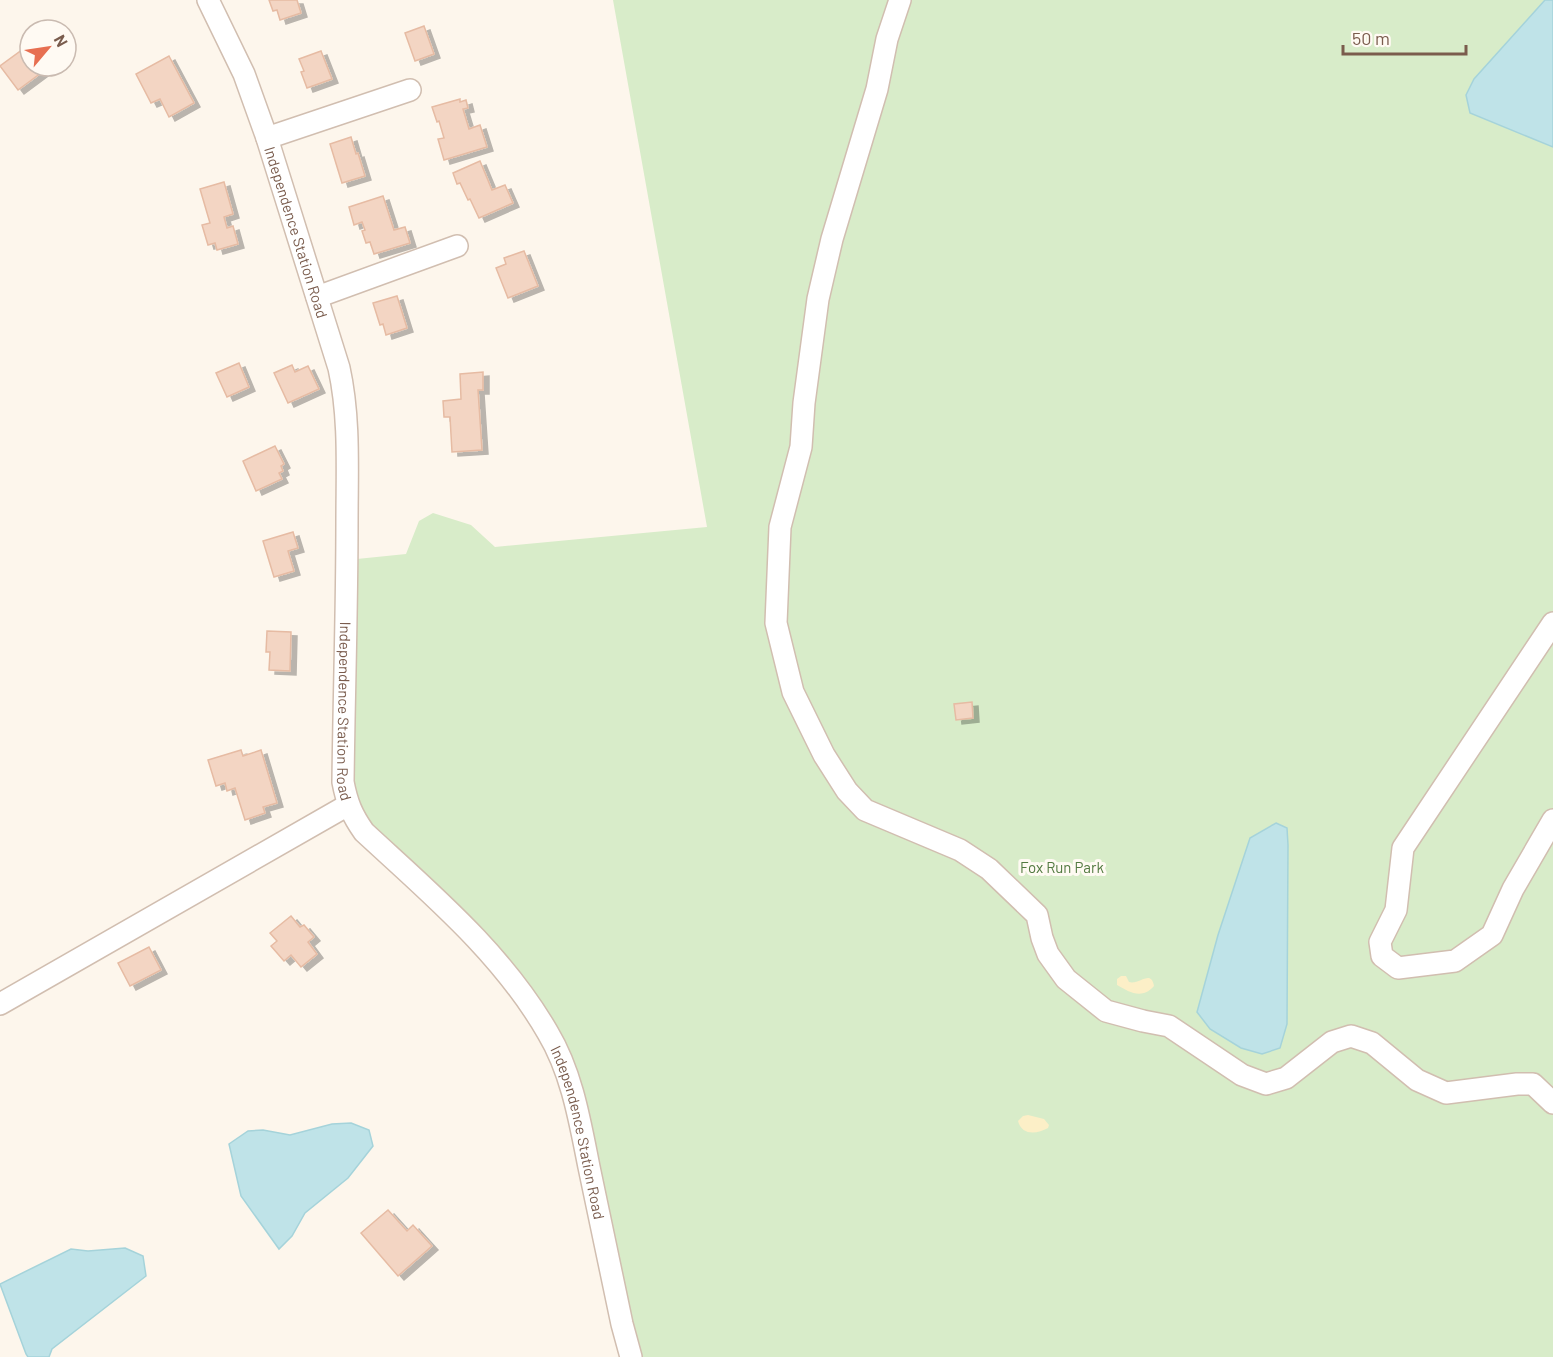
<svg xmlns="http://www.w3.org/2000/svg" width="1553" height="1357" font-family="Barlow,sans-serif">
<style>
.green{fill:#d8ecc9}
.sand{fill:#fcefc7}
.water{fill:#bfe3e8;stroke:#a5d3da;stroke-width:1.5}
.building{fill:#f3d5c3;stroke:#e6bba3;stroke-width:1.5;filter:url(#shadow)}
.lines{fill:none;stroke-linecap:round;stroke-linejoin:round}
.minor-casing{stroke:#d1beb0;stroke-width:24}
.minor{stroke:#fff;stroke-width:21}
.labels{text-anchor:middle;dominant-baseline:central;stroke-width:6;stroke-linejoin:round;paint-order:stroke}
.street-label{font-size:15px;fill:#7a5c4d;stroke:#fffaf3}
.park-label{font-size:15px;fill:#537a41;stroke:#fffaf3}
</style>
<defs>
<filter id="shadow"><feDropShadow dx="6" dy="4" stdDeviation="0" flood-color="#0004"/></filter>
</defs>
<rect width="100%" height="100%" fill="#fdf6ec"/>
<polygon class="green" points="613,0 1553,0 1553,1357 631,1357 549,1034 348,805 347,560 406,554 419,521 433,513 471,525 495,547 707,527"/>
<g class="sand">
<path d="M1121,976H1126L1129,982C1140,985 1151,969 1154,986C1142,1000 1129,992 1117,985V979Z"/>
<path d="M1028,1115L1044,1119L1049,1125L1048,1128C1037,1134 1022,1136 1018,1121L1023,1116Z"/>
</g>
<g class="water">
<polygon points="1545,0 1553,0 1553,147 1470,113 1466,95 1474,79"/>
<polygon points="1276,823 1287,828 1288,845 1287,1024 1280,1048 1262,1054 1241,1048 1210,1029 1197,1012 1218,935 1250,838"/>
<polygon points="351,1123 369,1130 373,1146 348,1178 305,1213 292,1236 279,1249 241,1196 229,1144 248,1131 263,1130 290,1135 332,1124"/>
<polygon points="125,1248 143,1256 146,1276 52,1349 49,1357 28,1357 26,1354 0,1284 71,1249 88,1251"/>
</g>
<g class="building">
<polygon points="269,0 297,0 301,13 280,20 277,10 273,11"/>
<polygon points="424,26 434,54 415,61 405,33"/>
<polygon points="30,44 30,66 49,67 18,90 0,66"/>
<polygon points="321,51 332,79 307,88 301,72 304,71 299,59"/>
<polygon points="169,56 194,103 169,117 160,99 151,103 136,74"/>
<polygon points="460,99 460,102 466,100 468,108 463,109 469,129 480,125 487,147 444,160 438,139 444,138 439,121 437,122 432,107"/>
<polygon points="351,137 356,154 358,153 365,176 342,183 330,144"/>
<polygon points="480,161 492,190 505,185 513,203 479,218 470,199 468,200 460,183 457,184 453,173"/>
<polygon points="224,182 233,214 224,217 227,228 233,226 238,244 217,250 215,243 208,245 202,225 210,223 200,189"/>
<polygon points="383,196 394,230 405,227 410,243 374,254 370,242 366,243 362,231 365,230 362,222 354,225 349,207"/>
<polygon points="524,251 538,286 508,298 496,268 506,264 504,258"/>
<polygon points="397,296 407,328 386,335 383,324 380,325 373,303"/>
<polygon points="239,363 249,387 227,397 216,373"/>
<polygon points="292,365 295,372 308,366 319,389 288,403 274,373"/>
<polygon points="483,372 483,390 478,390 482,450 452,452 450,417 444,417 443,401 461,399 460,374"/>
<polygon points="275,446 284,464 281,466 283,471 279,473 282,479 256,491 243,461"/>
<polygon points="293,532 298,548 288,551 294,571 274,577 263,541"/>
<polygon points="267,631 291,632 290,671 269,670 270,652 266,652"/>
<polygon points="972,702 973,718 956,720 954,704"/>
<polygon points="241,750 243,756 261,750 277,803 263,807 265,813 245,820 235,788 227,791 225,783 216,786 208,760"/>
<polygon points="291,916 300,927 304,925 314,937 308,942 317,954 301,967 291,955 284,961 271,946 277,941 270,933"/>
<polygon points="149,947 161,970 130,986 118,963"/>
<polygon points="388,1210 407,1231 413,1225 432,1246 398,1276 361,1233"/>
</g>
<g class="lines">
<defs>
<g id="minor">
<path id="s1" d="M208,0L244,74L267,138L339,368C350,418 347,470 347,522C347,609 344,696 343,782C347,803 352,815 364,832C431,894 502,953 548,1033C572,1073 580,1122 589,1167C600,1219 611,1272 622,1324L631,1357"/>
<polyline points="900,0 887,39 877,89 832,239 818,299 804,403 801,447 780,527 776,623 793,692 824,755 847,791 865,810 960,850 989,869 1037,915 1042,938 1048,954 1066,979 1106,1011 1143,1021 1169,1026 1242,1075 1266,1084 1286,1078 1332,1042 1351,1036 1372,1043 1417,1080 1446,1093 1517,1084 1533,1084 1553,1103"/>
<polyline points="267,138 410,90"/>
<polyline points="317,297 457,246"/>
<polyline points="1553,623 1403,848 1396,910 1380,942 1382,956 1398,968 1455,961 1492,935 1513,889 1553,820"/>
<polyline points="0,1004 348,805"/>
</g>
</defs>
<use href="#minor" class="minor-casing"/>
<use href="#minor" class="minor"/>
</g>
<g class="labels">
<g class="street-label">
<text stroke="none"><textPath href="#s1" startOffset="249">Independence Station Road</textPath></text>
<text stroke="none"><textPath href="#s1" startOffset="735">Independence Station Road</textPath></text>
<text stroke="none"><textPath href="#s1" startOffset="1239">Independence Station Road</textPath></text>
</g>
<g class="park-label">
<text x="1062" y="867">Fox Run Park</text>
</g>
</g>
<g transform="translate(48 48) rotate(61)"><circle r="28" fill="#fffaf3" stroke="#cabbb1" stroke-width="1.5"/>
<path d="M0-4.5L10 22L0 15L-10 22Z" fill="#e76f51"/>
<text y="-9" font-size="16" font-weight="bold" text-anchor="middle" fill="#7a5c4d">N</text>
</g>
<path d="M1343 45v9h123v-9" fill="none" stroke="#7a5c4d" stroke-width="3"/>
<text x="1352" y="45" font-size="18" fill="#7a5c4d" stroke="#fffaf3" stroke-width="4.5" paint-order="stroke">50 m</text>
</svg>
